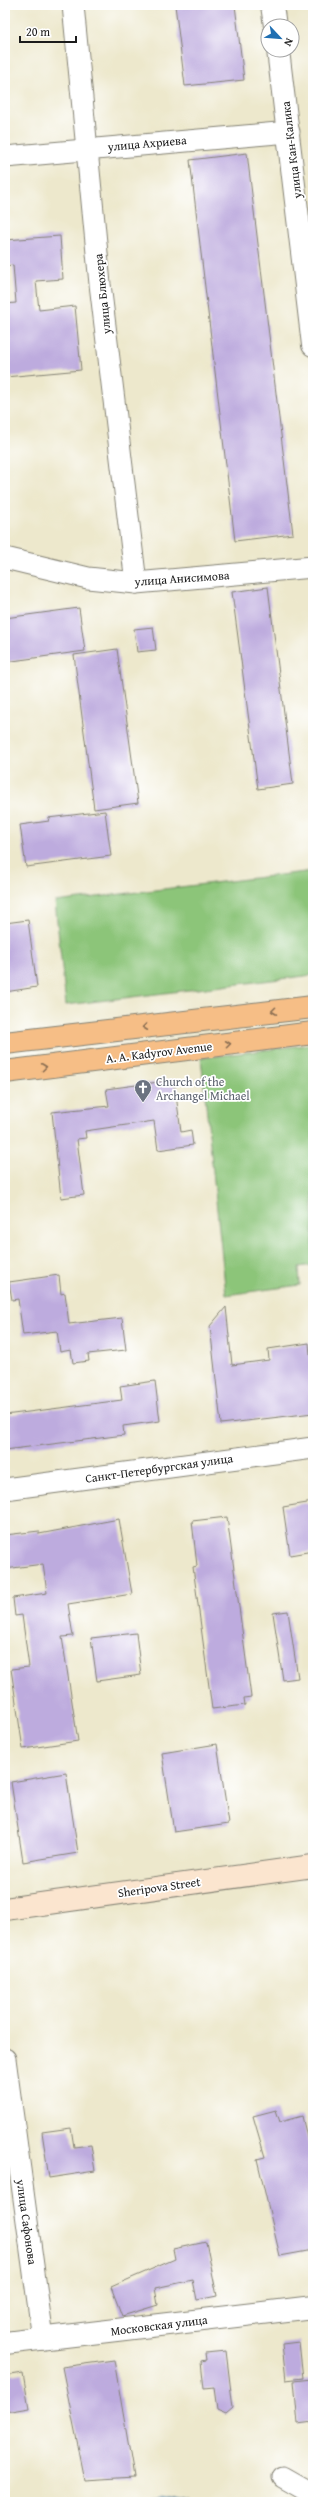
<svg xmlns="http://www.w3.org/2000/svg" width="318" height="2507" font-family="'Gentium Book Plus',serif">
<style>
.green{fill:#8cc579;stroke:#54704a}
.water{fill:#5fb2db;stroke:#3e677c}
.building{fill:#bdabde}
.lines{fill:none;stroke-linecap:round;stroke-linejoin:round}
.minor-casing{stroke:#848274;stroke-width:23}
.tertiary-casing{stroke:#848274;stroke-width:24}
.secondary-casing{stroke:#848274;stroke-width:24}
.primary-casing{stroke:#848274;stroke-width:24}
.minor{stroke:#fff;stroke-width:21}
.tertiary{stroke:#fff;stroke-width:22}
.secondary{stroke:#fbe5cf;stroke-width:22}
.primary{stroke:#f6be86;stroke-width:22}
.oneway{stroke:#896d51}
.labels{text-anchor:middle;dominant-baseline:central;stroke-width:3.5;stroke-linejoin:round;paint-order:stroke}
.street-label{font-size:12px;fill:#1c1c1c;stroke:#fff}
.worship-label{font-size:12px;fill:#5b616d;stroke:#fff;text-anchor:start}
</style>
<rect width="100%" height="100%" fill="#fff"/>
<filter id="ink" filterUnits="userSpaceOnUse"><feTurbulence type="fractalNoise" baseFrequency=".025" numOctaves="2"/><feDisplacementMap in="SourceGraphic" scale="8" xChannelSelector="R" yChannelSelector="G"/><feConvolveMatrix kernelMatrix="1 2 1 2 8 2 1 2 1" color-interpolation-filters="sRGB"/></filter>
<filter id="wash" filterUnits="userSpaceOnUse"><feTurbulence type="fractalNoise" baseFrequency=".012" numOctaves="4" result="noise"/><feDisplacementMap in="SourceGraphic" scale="16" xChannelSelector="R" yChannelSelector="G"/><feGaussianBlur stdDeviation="0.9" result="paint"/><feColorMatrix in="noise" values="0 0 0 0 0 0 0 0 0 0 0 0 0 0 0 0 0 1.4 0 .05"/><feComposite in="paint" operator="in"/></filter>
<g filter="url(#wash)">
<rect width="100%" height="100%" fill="#ede8cc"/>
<g class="green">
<polygon points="313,871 313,975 66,1005 55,902"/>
<polygon points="313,1044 313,1265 299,1267 300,1285 226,1295 201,1058"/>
</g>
<polygon class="water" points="161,2496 189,2502 123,2502"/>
<g id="blocks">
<g class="building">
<polygon points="175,5 235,5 244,80 185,86"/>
<polygon points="247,153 293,534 235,541 190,160"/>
<polygon points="60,236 63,279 36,281 39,310 75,306 81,370 5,377 5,304 16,303 13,265 5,266 5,240"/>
<polygon points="268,587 293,784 258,789 232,592"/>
<polygon points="79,608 85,651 5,662 5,618"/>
<polygon points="153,627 156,650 137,652 134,629"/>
<polygon points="117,649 138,803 94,809 74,655"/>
<polygon points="105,811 111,856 26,867 20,825 49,821 48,818"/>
<polygon points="28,920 37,987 5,992 5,923"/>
<polygon points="174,1080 181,1132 191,1130 193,1145 158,1150 154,1121 85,1131 86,1138 77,1139 84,1195 61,1198 52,1112 109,1106 106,1089"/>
<polygon points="59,1275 61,1294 65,1293 69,1324 122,1318 126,1350 88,1354 89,1361 73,1363 71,1350 60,1352 57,1331 23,1335 18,1299 12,1300 9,1282"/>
<polygon points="226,1307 232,1365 269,1360 268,1349 309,1343 310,1355 313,1354 313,1413 221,1424 210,1326"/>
<polygon points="155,1381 160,1421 123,1426 124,1435 5,1450 5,1415 122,1400 120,1386"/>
<polygon points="313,1502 313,1551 290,1555 283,1507"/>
<polygon points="227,1517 251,1697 244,1698 245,1705 212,1709 193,1567 197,1566 192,1521"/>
<polygon points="119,1519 132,1594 68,1604 73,1636 62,1637 78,1741 23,1749 11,1669 29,1667 22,1615 15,1616 13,1598 47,1593 43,1564 5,1569 5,1535 39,1531 39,1534"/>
<polygon points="288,1611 298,1678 283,1680 273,1613"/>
<polygon points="136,1633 141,1675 97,1681 91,1638"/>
<polygon points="217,1744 229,1824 174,1832 162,1753"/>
<polygon points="66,1773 78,1853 23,1862 11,1782"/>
<polygon points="276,2110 280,2122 302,2116 313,2163 313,2250 280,2256 257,2159 265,2157 253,2116"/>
<polygon points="71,2128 74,2147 91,2145 95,2171 49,2178 42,2132"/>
<polygon points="206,2242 217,2296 197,2300 193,2280 155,2288 158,2305 122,2316 111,2287 175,2259 173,2249"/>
<polygon points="299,2342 303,2378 286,2380 282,2344"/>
<polygon points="226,2351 233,2408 226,2414 217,2410 214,2388 204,2389 201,2361 206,2360 205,2353"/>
<polygon points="114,2360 134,2477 85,2480 62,2367"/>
<polygon points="23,2373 29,2408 5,2412 5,2376"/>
<polygon points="311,2379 313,2422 298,2424 294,2381"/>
</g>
</g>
</g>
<g filter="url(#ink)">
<use href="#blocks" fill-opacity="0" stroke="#848274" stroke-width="1"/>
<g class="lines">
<defs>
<g id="minor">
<polyline points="73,5 100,284 136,583"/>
<polyline points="5,157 289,132"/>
<polyline points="5,558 88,578 136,583 313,567"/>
<polyline points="5,1489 313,1448"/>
<polyline points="5,2059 43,2339"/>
<polyline points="283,2477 313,2494"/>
</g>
<g id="tertiary">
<polyline points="272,5 275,26"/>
<polyline points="278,50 313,345"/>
<polyline points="5,2343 313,2307"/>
</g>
<polyline id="secondary" points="5,1909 313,1866"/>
<g id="primary">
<polyline points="5,1043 313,1007"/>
<polyline points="5,1072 313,1033"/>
</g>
</defs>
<use href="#minor" class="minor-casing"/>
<use href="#tertiary" class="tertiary-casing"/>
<use href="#secondary" class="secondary-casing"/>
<use href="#primary" class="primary-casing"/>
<use href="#minor" class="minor"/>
<use href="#tertiary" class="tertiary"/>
<use href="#secondary" class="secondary"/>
<use href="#primary" class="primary"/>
</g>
<defs><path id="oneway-chevron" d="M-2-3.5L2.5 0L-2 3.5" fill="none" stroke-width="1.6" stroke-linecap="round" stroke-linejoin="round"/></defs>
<g class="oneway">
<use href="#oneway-chevron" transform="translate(274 1011) rotate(173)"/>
<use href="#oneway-chevron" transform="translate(145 1027) rotate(173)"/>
<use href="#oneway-chevron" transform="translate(228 1044) rotate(-7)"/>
<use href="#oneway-chevron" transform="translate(44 1067) rotate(-7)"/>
</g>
</g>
<defs>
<symbol id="church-pin" viewBox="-11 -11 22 30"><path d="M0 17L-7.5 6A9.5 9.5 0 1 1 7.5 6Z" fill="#6b7280" stroke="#fff"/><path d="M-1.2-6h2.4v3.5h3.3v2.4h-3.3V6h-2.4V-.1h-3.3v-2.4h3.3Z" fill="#fff"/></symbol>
</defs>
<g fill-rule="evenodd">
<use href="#church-pin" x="133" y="1078" width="20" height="27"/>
</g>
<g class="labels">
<g class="street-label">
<text transform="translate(147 143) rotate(-5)">улица Ахриева</text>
<text transform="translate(291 150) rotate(-97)">улица Кан-Калика</text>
<text transform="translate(102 294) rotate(-96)">улица Блюхера</text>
<text transform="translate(182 578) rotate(-4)">улица Анисимова</text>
<text transform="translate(159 1052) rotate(-7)">A. A. Kadyrov Avenue</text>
<text transform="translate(159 1468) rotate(-8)">Санкт-Петербургская улица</text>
<text transform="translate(159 1887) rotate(-8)">Sheripova Street</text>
<text transform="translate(27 2222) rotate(82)">улица Сафонова</text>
<text transform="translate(159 2325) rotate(-7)">Московская улица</text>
</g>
<g class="worship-label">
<text x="156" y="1081">Church of the<tspan x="156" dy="14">Archangel Michael</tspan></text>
</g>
</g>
<rect width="318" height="2507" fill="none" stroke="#fff" stroke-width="20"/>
<g transform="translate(280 38) rotate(116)"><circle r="19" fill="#ffffff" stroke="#a4a4a4"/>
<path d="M0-3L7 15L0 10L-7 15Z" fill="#1f6fb2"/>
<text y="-6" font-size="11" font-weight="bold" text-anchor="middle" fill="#1c1c1c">N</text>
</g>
<path d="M20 36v6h56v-6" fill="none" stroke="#1c1c1c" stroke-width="2"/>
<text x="26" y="36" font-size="12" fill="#1c1c1c" stroke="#ffffff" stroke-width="3" paint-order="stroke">20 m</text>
</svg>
